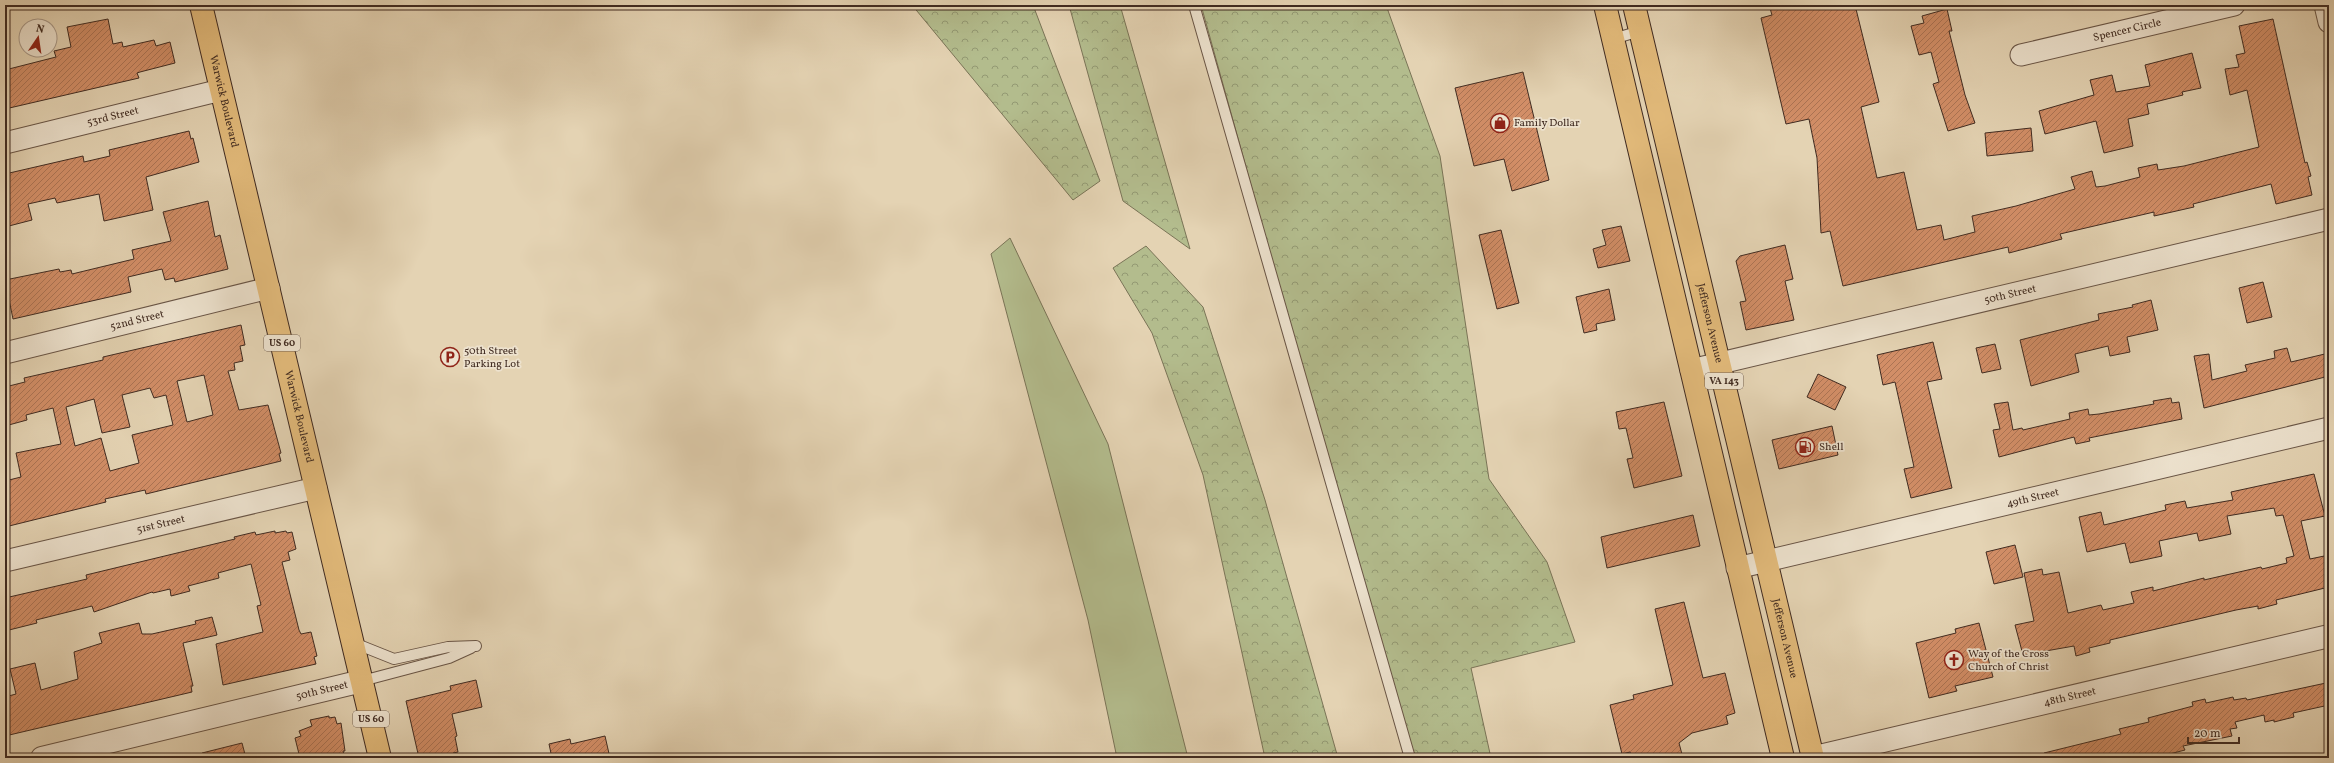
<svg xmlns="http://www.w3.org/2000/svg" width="2334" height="763" font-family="Vollkorn,serif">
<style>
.grass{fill:#b3bc8d;stroke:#7a7457}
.forest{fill:url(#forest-crowns);stroke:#7a7457}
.building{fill:url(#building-hatch);stroke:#402b21;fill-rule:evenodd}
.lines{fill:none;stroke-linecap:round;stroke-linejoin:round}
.service-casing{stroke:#695546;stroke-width:12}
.minor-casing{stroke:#695546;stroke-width:23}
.tertiary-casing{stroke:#695546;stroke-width:24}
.primary-casing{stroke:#402b21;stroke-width:24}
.service{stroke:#ede2ce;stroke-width:10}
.minor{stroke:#ede2ce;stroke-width:21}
.tertiary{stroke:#ede2ce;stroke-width:22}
.primary{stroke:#e2ba7a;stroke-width:22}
.labels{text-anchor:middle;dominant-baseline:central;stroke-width:3.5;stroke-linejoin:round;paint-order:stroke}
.shield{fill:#ede2ce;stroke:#746255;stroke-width:1}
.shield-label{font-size:10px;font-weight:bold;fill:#402b21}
.street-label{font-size:11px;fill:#402b21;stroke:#ede2ce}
.poi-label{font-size:11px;fill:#402b21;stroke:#ede2ce;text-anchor:start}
</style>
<defs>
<pattern id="forest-crowns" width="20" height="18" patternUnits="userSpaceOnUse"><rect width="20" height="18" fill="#b3bc8d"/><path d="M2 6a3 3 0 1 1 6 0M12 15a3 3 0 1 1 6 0" fill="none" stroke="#939973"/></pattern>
<pattern id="building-hatch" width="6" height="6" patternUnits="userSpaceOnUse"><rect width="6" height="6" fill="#d28e67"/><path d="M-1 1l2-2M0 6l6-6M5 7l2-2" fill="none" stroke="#ac7454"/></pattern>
</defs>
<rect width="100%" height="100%" fill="#e4d3b3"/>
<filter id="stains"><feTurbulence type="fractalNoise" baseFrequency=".005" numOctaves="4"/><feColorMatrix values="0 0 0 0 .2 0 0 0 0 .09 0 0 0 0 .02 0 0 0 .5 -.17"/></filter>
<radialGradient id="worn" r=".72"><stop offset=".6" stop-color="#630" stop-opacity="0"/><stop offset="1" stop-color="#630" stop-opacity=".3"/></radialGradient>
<polygon class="grass" points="1010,238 1108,444 1188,758 1117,758 1088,620 991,254"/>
<g class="forest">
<polygon points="912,5 1033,5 1100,181 1073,200"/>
<polygon points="1069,5 1120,5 1190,249 1123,201"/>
<polygon points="1201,5 1386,5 1440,156 1489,479 1547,562 1575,642 1471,668 1491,758 1410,758"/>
<polygon points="1146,246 1203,307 1265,500 1338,758 1265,758 1203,475 1152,333 1113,268"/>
</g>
<g class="building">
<polygon points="1769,5 1855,5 1879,102 1861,107 1877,178 1904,172 1917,230 1941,225 1944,240 1975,232 1972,216 2016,206 2075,189 2071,177 2092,171 2096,187 2105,186 2140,177 2138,168 2157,164 2158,170 2184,166 2259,147 2247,90 2230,95 2225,69 2239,67 2236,55 2245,53 2239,26 2273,19 2305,163 2307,162 2311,176 2308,177 2312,195 2276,204 2271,184 2193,204 2194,207 2172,212 2154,216 2154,212 2060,234 2062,239 2009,253 2008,247 1843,286 1830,231 1821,233 1817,158 1809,119 1786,124 1761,18 1772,15"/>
<polygon points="1947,9 1952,31 1949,31 1965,95 1975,123 1948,131 1933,84 1939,82 1931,52 1919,55 1911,26 1924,23 1922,16"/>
<polygon points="108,19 113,44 122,42 123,47 154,40 156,46 170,42 175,63 140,72 137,73 139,78 5,109 5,70 56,57 54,51 71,47 67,27"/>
<polygon points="2192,53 2201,88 2182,92 2183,95 2147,104 2149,114 2128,119 2133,146 2104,153 2096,121 2045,134 2039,111 2094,95 2090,80 2112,75 2116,92 2150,86 2145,65"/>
<polygon points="1523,72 1549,180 1512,191 1504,159 1474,166 1455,88"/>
<polygon points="2031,128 2033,151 1987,156 1985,133"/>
<polygon points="189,131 191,139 193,138 199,162 146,177 153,210 104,221 99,194 57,203 55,198 28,204 32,220 5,227 5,174 83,156 84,162 110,156 109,150"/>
<polygon points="208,201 215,237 220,235 228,269 175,282 174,278 165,280 162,269 128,277 131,292 13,319 5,280 59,269 60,272 71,270 72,274 134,259 132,250 171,241 163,212"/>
<polygon points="1621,226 1630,261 1598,268 1593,249 1606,245 1602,230"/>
<polygon points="1501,230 1519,303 1497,309 1479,235"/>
<polygon points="1785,245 1793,279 1785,281 1794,320 1746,330 1740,302 1746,301 1736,261 1740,256"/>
<polygon points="2263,282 2272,317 2247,323 2239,288"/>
<polygon points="1609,289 1615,320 1596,324 1597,330 1584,333 1576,297"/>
<polygon points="2151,300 2158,330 2127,337 2130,352 2110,356 2108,346 2075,354 2079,372 2031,386 2020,340 2099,320 2098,314 2133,307 2132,305"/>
<path d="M241,325L245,345L240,346L243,361L234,363L235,370L228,371L239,410L268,405L281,453L279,454L281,461L146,494L145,490L105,499L106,502L5,527V481L21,477L16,453L61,444L53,408L26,415L27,420L5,426V387L25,382L24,378L103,360V357ZM204,375L213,415L187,422L177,381ZM150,388L154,398L166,395L173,425L132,435L139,463L110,471L101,438L75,446L66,407L94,399L102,433L130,427L122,395Z"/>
<polygon points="1933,342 1942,379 1927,382 1952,488 1911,498 1904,469 1914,467 1895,382 1883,385 1877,355"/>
<polygon points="1995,344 2001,369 1982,373 1976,348"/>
<polygon points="2287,348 2291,362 2329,353 2329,376 2204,408 2194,356 2209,354 2212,380 2247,371 2245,365 2275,358 2274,351"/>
<polygon points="1818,374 1846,387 1835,410 1807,397"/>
<polygon points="2171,398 2172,403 2179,402 2182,419 2089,438 2090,441 2076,444 2074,437 1999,457 1993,430 2000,429 1994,404 2008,402 2013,430 2022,428 2023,430 2070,419 2069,413 2088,409 2089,415 2099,414 2154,404 2153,401"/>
<polygon points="1664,402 1682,476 1634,488 1627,459 1633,458 1626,428 1619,429 1616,412"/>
<polygon points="1832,426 1838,455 1779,469 1772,440"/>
<polygon points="2314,474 2325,516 2301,521 2310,559 2329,555 2329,587 2276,600 2277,604 2258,609 2258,606 2236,610 2110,640 2110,643 2089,648 2090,652 2076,656 2074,646 2023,655 2015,625 2034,621 2024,573 2042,569 2043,575 2059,572 2068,613 2101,605 2103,610 2134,603 2131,592 2153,587 2153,591 2204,578 2204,580 2261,567 2262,569 2287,563 2286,558 2294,556 2283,515 2276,516 2274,508 2227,516 2231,534 2199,541 2197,533 2159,541 2162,556 2130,563 2125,543 2087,552 2079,517 2101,512 2104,525 2166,510 2165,505 2185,501 2187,508 2233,500 2231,492"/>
<polygon points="1693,515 1700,546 1607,568 1601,537"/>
<polygon points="275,531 275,533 286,531 287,533 292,532 296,549 288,552 290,560 282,562 299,630 301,634 311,632 317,656 314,657 316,664 223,685 216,644 263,632 257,606 261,605 251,564 218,573 219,578 188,586 190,591 171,596 170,589 153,593 152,592 94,612 92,606 36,620 37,623 5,631 5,598 87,579 86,575 235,539 234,537 255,532 256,535"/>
<polygon points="2015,545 2023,577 1994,584 1986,552"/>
<polygon points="1684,602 1703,678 1725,673 1735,713 1726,716 1728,724 1692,733 1679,743 1683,758 1632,758 1630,752 1622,754 1610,705 1634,699 1633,695 1673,685 1655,609"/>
<polygon points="212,617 217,635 183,643 193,686 191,686 192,692 5,736 5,697 16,694 10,669 35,663 41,690 78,679 74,652 102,643 99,633 139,623 142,634 152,634 196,624 195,621"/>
<polygon points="1979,623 1993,677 1955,686 1957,691 1929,698 1916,643 1956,633 1955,629"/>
<polygon points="476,680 482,707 452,714 457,736 455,737 458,752 453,753 455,758 419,758 406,701 451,690 450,686"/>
<polygon points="2326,683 2329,705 2293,713 2294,717 2274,722 2274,720 2265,722 2264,715 2235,722 2237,728 2230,729 2232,736 2183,746 2185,750 2154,758 2044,758 2044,753 2121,734 2119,729 2149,722 2148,718 2193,706 2192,702 2205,699 2206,703 2233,697 2234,700 2246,698 2247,700"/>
<polygon points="329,716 329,718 335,717 337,724 341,723 345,751 343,751 345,758 300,758 295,738 301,736 299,731 312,726 310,720"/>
<polygon points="605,736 610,758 552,758 549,744 570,739 571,744"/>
<polygon points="242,743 246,758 203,758 202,753"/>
</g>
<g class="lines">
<defs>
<g id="service">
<polyline points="1194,5 1410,758"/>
<polyline points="1613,39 1640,31"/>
<polyline points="354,643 394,659 448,647 476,646"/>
<polyline points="362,681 449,658 471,648"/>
</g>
<g id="minor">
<polyline points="2325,5 2329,22"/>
<path id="s1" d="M2021,55L2234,5"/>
<path id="s2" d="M5,143L221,90"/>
<path id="s3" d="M5,353L269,288"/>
<path id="s4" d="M1691,370L2329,219"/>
<path id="s5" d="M5,561L316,488"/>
<path id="s6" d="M1737,568L2329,428"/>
</g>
<g id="tertiary">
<path id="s7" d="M42,758L362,681"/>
<path id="s8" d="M1811,758L2329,636"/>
</g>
<g id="primary">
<path id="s9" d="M201,5L380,758"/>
<polyline points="1605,5 1783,758"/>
<path id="s10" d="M1634,5L1813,758"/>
</g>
</defs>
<use href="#service" class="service-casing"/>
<use href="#minor" class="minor-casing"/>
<use href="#tertiary" class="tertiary-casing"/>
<use href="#primary" class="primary-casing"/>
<use href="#service" class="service"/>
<use href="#minor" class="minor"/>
<use href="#tertiary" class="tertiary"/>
<use href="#primary" class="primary"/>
</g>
<defs>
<symbol id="shop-ring" viewBox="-11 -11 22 22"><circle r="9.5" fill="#ede2ce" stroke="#8f2418" stroke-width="1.5"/><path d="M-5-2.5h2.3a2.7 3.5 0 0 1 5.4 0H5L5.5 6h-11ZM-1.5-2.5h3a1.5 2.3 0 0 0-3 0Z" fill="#8f2418"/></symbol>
<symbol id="parking-ring" viewBox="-11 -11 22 22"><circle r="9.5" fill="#ede2ce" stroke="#8f2418" stroke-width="1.5"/><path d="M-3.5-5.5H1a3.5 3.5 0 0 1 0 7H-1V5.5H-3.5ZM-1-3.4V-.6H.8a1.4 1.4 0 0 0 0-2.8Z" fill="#8f2418"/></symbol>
<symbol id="fuel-ring" viewBox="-11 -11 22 22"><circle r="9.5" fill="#ede2ce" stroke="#8f2418" stroke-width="1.5"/><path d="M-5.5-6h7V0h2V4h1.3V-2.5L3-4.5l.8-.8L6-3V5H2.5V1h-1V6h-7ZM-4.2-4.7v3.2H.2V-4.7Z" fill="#8f2418"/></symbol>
<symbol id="church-ring" viewBox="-11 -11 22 22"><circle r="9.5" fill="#ede2ce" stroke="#8f2418" stroke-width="1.5"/><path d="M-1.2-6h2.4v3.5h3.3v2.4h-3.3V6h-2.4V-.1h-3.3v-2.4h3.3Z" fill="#8f2418"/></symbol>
</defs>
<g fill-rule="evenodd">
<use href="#shop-ring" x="1489" y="112" width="22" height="22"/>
<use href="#parking-ring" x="439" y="346" width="22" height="22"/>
<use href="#fuel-ring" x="1794" y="436" width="22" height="22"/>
<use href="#church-ring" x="1943" y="649" width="22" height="22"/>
</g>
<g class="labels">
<g class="shield">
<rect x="264" y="335" width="36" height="16" rx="3"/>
<rect x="1705" y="373" width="38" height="16" rx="3"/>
<rect x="353" y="711" width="36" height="16" rx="3"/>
</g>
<g class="shield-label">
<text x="282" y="343">US 60</text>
<text x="1724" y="381">VA 143</text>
<text x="371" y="719">US 60</text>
</g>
<g class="street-label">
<text stroke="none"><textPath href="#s1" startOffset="109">Spencer Circle</textPath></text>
<text stroke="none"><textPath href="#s9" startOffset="99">Warwick Boulevard</textPath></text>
<text stroke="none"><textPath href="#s2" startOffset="111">53rd Street</textPath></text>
<text stroke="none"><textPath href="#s4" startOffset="328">50th Street</textPath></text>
<text stroke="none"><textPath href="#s3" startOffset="136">52nd Street</textPath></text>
<text stroke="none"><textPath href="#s10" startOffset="327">Jefferson Avenue</textPath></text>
<text stroke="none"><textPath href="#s9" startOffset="423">Warwick Boulevard</textPath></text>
<text stroke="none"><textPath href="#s6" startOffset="304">49th Street</textPath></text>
<text stroke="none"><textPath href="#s5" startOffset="160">51st Street</textPath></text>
<text stroke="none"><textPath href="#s10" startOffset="651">Jefferson Avenue</textPath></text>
<text stroke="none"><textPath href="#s7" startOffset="288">50th Street</textPath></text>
<text stroke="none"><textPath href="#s8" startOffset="266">48th Street</textPath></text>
</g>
<g class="poi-label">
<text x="1514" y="123">Family Dollar</text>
<text x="464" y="351">50th Street<tspan x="464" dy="13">Parking Lot</tspan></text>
<text x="1819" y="447">Shell</text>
<text x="1968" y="654">Way of the Cross<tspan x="1968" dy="13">Church of Christ</tspan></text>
</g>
</g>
<rect width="2334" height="763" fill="none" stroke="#e4d3b3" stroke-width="20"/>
<rect x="6" y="6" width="2322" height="751" fill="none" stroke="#402b21" stroke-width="2"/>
<rect x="10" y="10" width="2314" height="743" fill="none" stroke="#402b21"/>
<g transform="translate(38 38) rotate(13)"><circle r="19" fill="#ede2ce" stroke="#a89989"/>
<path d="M0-3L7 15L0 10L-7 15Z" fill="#8f2418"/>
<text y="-6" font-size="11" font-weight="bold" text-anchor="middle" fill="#402b21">N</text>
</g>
<path d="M2188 737v6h51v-6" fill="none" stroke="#402b21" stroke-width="2"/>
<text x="2194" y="737" font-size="12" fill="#402b21" stroke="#ede2ce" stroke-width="3" paint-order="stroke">20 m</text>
<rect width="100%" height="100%" filter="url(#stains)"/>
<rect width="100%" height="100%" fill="url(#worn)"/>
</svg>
